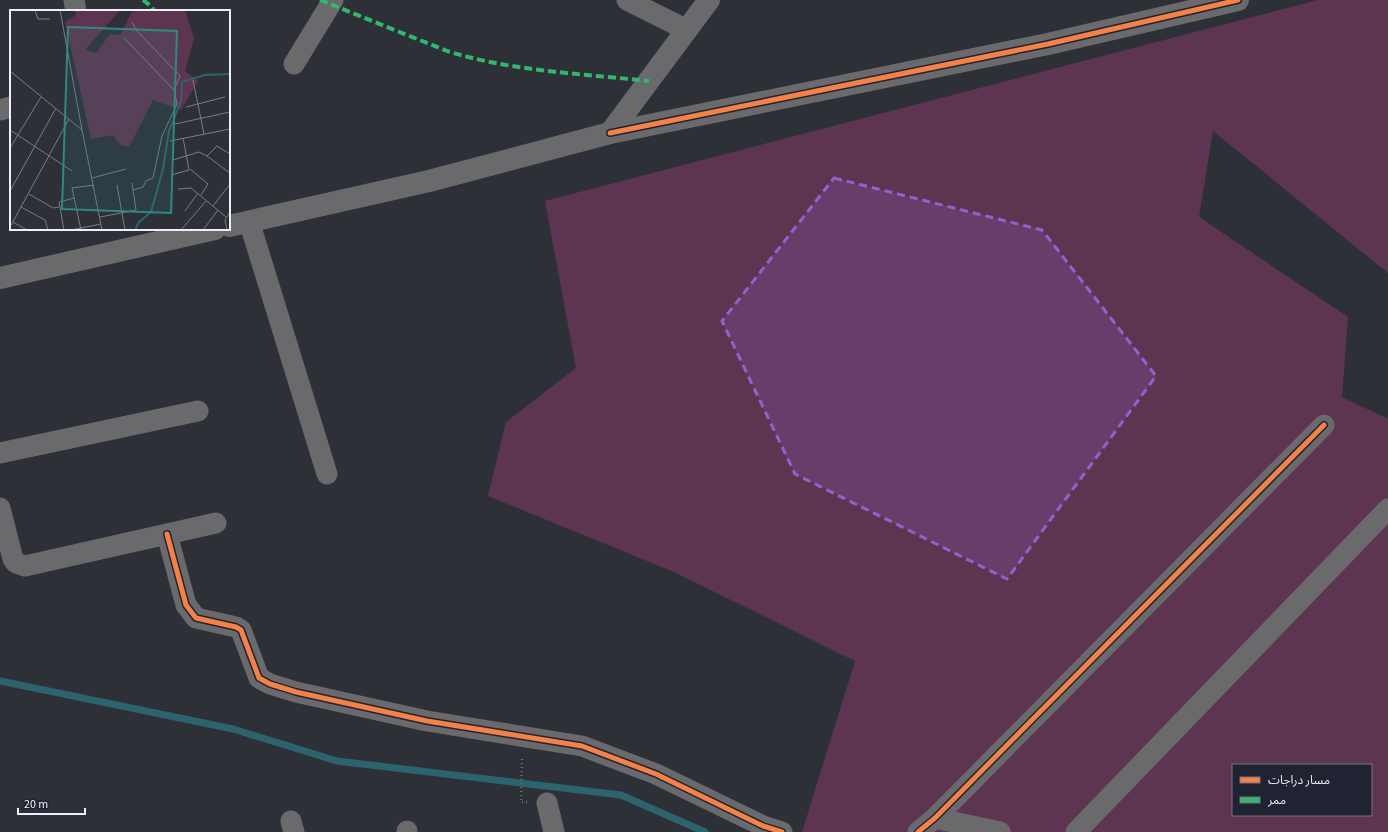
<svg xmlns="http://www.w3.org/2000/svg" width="1388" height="832" font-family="'Source Sans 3','Noto Sans Arabic',sans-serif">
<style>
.green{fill:#5e3551;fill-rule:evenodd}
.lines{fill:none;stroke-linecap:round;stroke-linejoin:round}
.stream{stroke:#2c646d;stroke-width:7}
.path{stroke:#6a6a6f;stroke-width:2.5;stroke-dasharray:1 3;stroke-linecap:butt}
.minor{stroke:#6a6a6d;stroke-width:21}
.tertiary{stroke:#6a6a6d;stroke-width:22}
.quiet{stroke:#33b770;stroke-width:4;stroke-dasharray:8 4;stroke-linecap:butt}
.cycleway-casing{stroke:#202332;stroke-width:8}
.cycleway{stroke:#f48246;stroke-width:5}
.marked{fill:#985dce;fill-opacity:0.2;stroke:#985dce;stroke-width:3;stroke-dasharray:8 5;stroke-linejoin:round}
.inset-river{fill:none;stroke:#2c646d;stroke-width:2}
.inset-road{fill:none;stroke:#7a7c86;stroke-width:1}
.view{fill:#308883;fill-opacity:0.15;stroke:#308883;stroke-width:2}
.inset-edge{fill:none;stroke:#edeffa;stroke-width:2}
</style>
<rect width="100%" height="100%" fill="#2e3038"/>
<path class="green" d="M1318,0H1388V273L1213,131L1199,217L1348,317L1342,397L1388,419V832H802L855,661L674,572L488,496L506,422L576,368L545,201ZM1233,765H1371V815H1233Z"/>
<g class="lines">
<polyline class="stream" points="0,681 233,729 337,761 621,795 705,832"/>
<polyline class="path" points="522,759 521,802 527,802"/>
<g class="minor">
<polyline points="74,0 76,11"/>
<polyline points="627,0 687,30"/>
<polyline points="294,64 333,0"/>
<polyline points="0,110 11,107"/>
<polyline points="249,221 327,474"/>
<polyline points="0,453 198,411"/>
<polyline points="0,508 13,559 16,563 25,566 216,523"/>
<polyline points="167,534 186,605 196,618 236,627 241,630 259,678 270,684 296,692 427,721 582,746 656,774 763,826 782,832"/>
<polyline points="547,803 554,832"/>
<polyline points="935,818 1000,832"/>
<polyline points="291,821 294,832"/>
<polyline points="407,831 407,832"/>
<polyline points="918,832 935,818 1324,425"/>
<polyline points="1076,832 1388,509"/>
</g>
<g class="tertiary">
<polyline points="610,133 1048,44 1238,0"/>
<polyline points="229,226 429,181 610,133 709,0"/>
<polyline points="0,278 215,229"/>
</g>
<g class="quiet">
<polyline points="143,0 152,7 154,11"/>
<path d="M320,0L447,51C510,71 584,74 649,81"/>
</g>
<defs>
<g id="cycleway">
<polyline points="610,133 1048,44 1238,0"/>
<polyline points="167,534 186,605 196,618 236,627 241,630 259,678 270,684 296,692 427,721 582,746 656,774 763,826 782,832"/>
<polyline points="918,832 935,818 1324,425"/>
</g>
</defs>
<use href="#cycleway" class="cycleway-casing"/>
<use href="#cycleway" class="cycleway"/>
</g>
<path class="marked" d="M834,178L1042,230L1156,376L1007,579L795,474L722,321Z"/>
<g transform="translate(10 10)">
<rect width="220" height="220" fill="#2e3038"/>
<path d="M65,0H110L75,40L86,43L100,24L110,25L123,0H175L184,28L175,61L188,71L171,100L143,90L119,137L110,135L103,125L81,129L55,12L66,5Z" fill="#5e3551"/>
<path class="inset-river" d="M125,220L129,212L141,202L153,159L159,121L171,91L172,72L195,65L220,64"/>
<path class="inset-road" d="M25,0L28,9H40M50,0L72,120M122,12L126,20L170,66L164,80M114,28L164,80L167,94L152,126L143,168L136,171L133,177L123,180M0,61L72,120L92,220M183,70L194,124M176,97L215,87M165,114L220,102M0,120L62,161M160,131L220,119M0,138L31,87M220,144L207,136L197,146L220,163M163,150L189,142L197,146M180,159L198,174L191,185M161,165L179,160L173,128M82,168L116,159M107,175L115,220M168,179L181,178L216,207M0,181L46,98M19,184L43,198L49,197M203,196L220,174M11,197L35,210L38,220M175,201L188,183M90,207L126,200L122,173M3,212L17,220M0,217L59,109M54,220L49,192L64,188M61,220L91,214M71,220L62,178L84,175M171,220L196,191M193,220L208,200M217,220L215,210L220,202"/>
<path class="view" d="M58,17L167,21L161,203L52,199Z"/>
<rect width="220" height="220" class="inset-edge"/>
</g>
<rect x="1232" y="764" width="140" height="52" fill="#202332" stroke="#727582"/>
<rect x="1240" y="777" width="20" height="6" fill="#f48246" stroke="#727582"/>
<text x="1268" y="784" font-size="12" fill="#edeffa">مسار دراجات</text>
<rect x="1240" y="797" width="20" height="6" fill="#33b770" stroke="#727582"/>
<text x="1268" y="804" font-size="12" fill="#edeffa">ممر</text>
<path d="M18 808v6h67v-6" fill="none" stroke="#edeffa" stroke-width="2"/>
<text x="24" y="808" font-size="12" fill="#edeffa" stroke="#202332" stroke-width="3" paint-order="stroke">20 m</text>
</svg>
